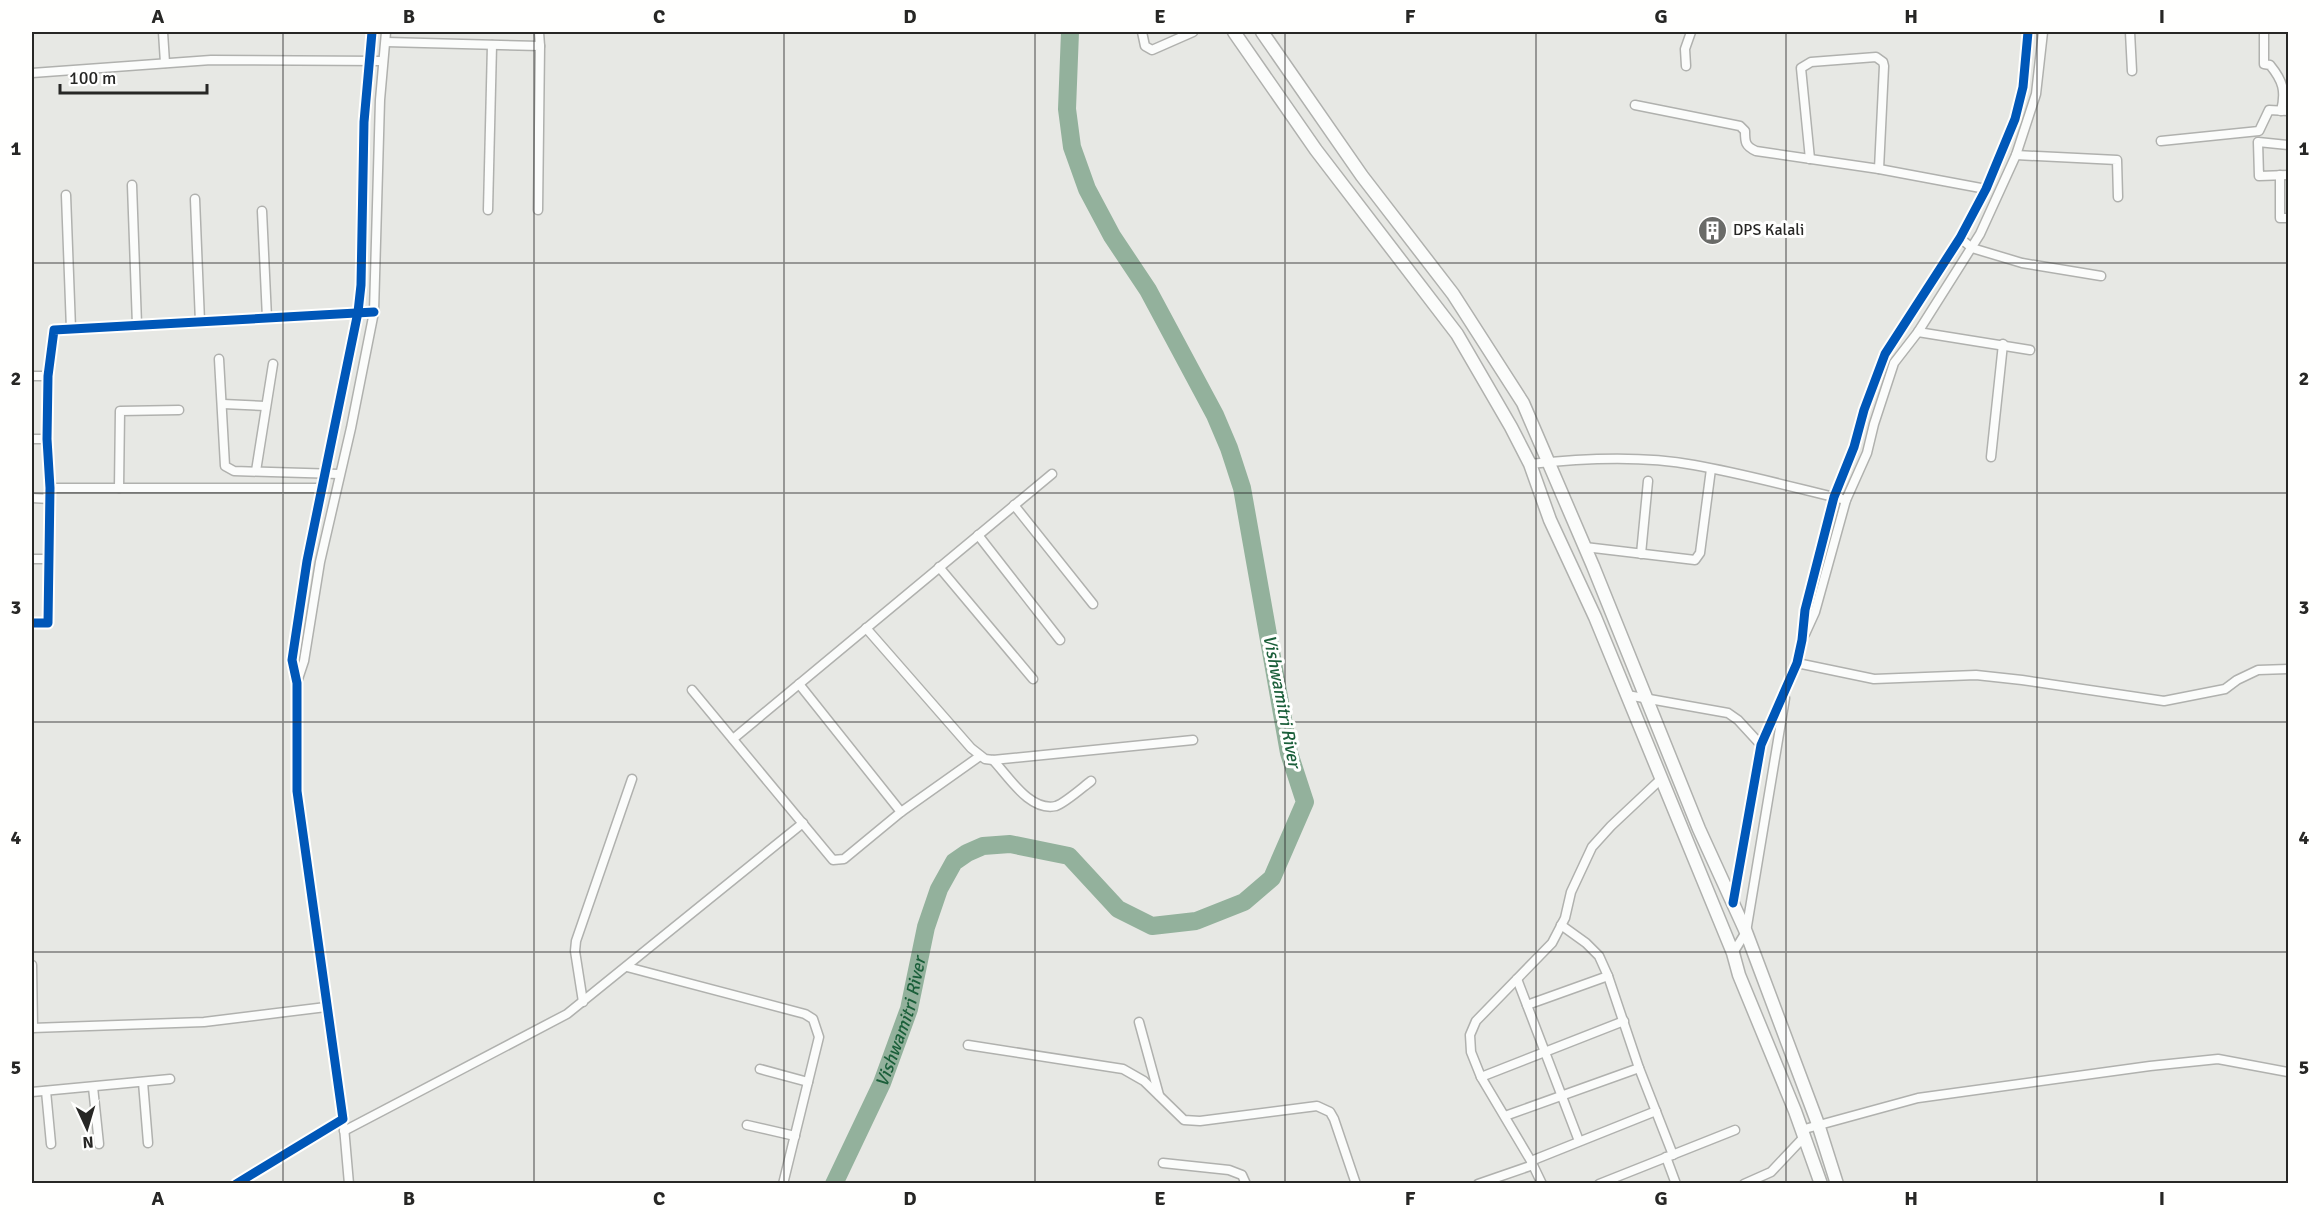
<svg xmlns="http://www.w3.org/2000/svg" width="2320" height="1215" font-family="Signika,sans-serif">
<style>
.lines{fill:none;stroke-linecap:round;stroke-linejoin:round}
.river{stroke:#93b19c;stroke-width:18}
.minor-casing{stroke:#b0b1ae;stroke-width:11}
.primary-casing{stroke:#b0b1ae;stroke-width:15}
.minor{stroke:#fbfcfb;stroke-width:8}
.primary{stroke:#fbfcfb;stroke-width:12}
.cycleway-casing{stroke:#fffffe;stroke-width:13}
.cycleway{stroke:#0057b8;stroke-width:9}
.grid{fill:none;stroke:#272725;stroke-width:1.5;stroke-opacity:0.55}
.labels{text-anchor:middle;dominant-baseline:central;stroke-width:6;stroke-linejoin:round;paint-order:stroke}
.poi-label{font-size:16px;fill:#272725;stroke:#fffffe;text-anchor:start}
.water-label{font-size:18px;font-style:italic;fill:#1b5f3a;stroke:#fffffe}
.neatline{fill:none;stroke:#272725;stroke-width:2}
.grid-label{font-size:20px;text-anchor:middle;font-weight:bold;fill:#272725}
</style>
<rect width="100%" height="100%" fill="#e7e8e4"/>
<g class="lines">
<path class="river" id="s1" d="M834,1184L882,1083L909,1009L926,927L939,889L954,862L967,853L983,846L1010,844L1069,856L1118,909L1152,926L1196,921L1244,902L1272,878L1305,802L1289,753L1242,488L1229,448L1215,415L1148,290L1112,236L1087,189L1072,147L1067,109L1070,32"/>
<defs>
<g id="minor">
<polyline points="163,32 165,63"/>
<polyline points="539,32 540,46"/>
<polyline points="1142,32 1145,46 1152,50 1193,32"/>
<polyline points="2130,32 2132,71"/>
<path d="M2264,32V64L2270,65C2283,81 2286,91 2281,111"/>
<polyline points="386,42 540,46 538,210"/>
<polyline points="1686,66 1685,49 1691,32"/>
<polyline points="32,73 211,60 383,61"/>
<path d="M1635,105L1740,126L1745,131C1745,142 1745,146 1756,151L1879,169L1986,189"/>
<polyline points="2161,141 2259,131 2269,110 2288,111"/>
<polyline points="2288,145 2258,142 2259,176 2288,175"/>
<polyline points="2016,155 2117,160 2118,197"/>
<polyline points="1810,159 1801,68 1811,62 1876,57 1883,62 1884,66 1879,169"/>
<polyline points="2280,175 2280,218 2288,218"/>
<polyline points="132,185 137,325"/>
<polyline points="66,195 71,329"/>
<polyline points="195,199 200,322"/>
<polyline points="488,210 492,45"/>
<polyline points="262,211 267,318"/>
<polyline points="1960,238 1972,248 2022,263 2101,276"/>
<polyline points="1918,332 2030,350"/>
<polyline points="219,359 225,466 234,471 339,474"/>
<polyline points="32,376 48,376"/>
<polyline points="223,404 265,406"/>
<polyline points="32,439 47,439"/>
<polyline points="1991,457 2003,344"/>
<path d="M1530,464C1584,458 1641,455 1694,465C1745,474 1796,488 1846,500"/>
<polyline points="256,471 273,364"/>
<polyline points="50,488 321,488"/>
<polyline points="119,488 120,411 179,410"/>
<polyline points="32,498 50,499"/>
<polyline points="1014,505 1093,604"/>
<polyline points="978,535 1060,640"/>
<polyline points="1585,547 1695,560 1700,553 1711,469"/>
<polyline points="1641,554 1648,481"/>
<polyline points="32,559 49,559"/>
<polyline points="939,567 1033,679"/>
<polyline points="32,623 48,623 50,488 47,439 48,376 54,330 374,312"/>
<polyline points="866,628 971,748 985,759 993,760 1193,740"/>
<polyline points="1805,634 1815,612 1846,500 1867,453 1874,424 1894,363 1918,332 1980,234 2016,155 2036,94 2043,32"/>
<polyline points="1797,663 1874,679 1976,675 2022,680 2164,701 2225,689 2237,680 2258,670 2288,669"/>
<polyline points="297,682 304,661 320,562 351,428 374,312 380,100 386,32"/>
<polyline points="799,684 901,812"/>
<polyline points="692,690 833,860 844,859 901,812 980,756"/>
<polyline points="1627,695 1728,713 1738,720 1761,745"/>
<polyline points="733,739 1052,474"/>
<path d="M993,760C1009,777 1030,812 1056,806C1065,803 1083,787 1091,781"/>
<polyline points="1733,903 1761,745 1797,663 1802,640 1805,610 1834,497 1854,447 1864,410 1885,354 1960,238 1986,189 2015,119 2023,87 2028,32"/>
<polyline points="1561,925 1586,943 1599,956 1608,976 1639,1068 1673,1155"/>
<polyline points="1733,953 1746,932 1785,698"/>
<polyline points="32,965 33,1028"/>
<polyline points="627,967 805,1014 813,1019 819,1037 783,1184"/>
<polyline points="1517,979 1579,1141"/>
<polyline points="583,1002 575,951 576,941 632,779"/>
<polyline points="1527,1005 1608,976"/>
<polyline points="1139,1022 1159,1095"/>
<polyline points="32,1028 204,1022 326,1007"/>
<polyline points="968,1045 1123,1069 1144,1081 1184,1120 1200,1121 1317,1106 1330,1112 1334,1119 1356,1184"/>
<polyline points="760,1069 808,1082"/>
<polyline points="1481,1077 1624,1021"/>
<polyline points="143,1082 148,1143"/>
<polyline points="93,1087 99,1144"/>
<polyline points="46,1091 51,1144"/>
<polyline points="32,1092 170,1079"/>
<polyline points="1505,1116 1639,1068"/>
<polyline points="747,1125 795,1136"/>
<polyline points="344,1127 349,1184"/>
<polyline points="1801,1130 1918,1098 2150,1066 2218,1059 2288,1072"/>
<polyline points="344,1131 567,1014 803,823"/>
<polyline points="1666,1157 1676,1184"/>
<polyline points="1531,1161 1656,1111"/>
<polyline points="1163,1163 1229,1170 1242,1175 1246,1184"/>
<polyline points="236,1184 343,1119 297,791 297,683 292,660 307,561 358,312 361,285 364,122 372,32"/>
<polyline points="1478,1184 1533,1165"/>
<polyline points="1542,1184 1531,1161 1481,1077 1471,1052 1470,1035 1476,1021 1552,943 1565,918 1571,892 1592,847 1611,826 1661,779"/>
<polyline points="1599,1184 1735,1130"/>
<polyline points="1744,1184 1771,1172 1804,1137"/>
</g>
<g id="primary">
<polyline points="1234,32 1316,150 1457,334 1511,427 1530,464 1550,520 1595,617 1733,953 1739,975 1795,1111 1821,1184"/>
<polyline points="1262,32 1362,176 1453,294 1523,403 1593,566 1699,829 1746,932 1818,1124 1837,1184"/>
</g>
</defs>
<use href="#minor" class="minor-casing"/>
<use href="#primary" class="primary-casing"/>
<use href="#minor" class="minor"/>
<use href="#primary" class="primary"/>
<defs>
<g id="cycleway">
<polyline points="32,623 48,623 50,488 47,439 48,376 54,330 374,312"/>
<polyline points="1733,903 1761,745 1797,663 1802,640 1805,610 1834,497 1854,447 1864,410 1885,354 1960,238 1986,189 2015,119 2023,87 2028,32"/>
<polyline points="236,1184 343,1119 297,791 297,683 292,660 307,561 358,312 361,285 364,122 372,32"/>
</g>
</defs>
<use href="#cycleway" class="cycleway-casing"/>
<use href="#cycleway" class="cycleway"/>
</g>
<path class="grid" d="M283,32V1184M534,32V1184M784,32V1184M1035,32V1184M1285,32V1184M1536,32V1184M1786,32V1184M2037,32V1184M32,263H2288M32,493H2288M32,722H2288M32,952H2288"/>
<defs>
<symbol id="building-disc" viewBox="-11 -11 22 22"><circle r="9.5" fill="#6a6b68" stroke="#fffffe"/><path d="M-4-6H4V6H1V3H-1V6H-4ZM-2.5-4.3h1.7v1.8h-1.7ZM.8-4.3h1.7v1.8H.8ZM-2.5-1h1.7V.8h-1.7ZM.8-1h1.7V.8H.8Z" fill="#fff"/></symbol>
</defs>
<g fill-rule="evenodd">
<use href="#building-disc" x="1696" y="214" width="33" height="33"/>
</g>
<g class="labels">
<g class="poi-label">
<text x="1733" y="230">DPS Kalali</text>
</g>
<g class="water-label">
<text transform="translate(1282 701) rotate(79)">Vishwamitri River</text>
<text stroke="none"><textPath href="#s1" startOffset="176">Vishwamitri River</textPath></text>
</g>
</g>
<rect width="2320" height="1215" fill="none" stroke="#fffffe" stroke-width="66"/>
<g transform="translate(87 1128) rotate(176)" stroke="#fffffe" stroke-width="4.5" paint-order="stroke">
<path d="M0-4.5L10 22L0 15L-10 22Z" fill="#272725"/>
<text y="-9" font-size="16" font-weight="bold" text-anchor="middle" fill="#272725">N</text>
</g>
<path d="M60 84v9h147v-9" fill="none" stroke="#272725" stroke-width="3"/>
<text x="69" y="84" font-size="18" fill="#272725" stroke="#fffffe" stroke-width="4.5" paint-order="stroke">100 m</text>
<rect x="33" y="33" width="2254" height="1149" class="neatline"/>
<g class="grid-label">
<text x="158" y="23">A</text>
<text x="409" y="23">B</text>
<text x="659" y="23">C</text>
<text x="910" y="23">D</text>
<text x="1160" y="23">E</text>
<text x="1410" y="23">F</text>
<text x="1661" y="23">G</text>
<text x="1911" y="23">H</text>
<text x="2162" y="23">I</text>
<text x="16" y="155">1</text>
<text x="2304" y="155">1</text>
<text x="16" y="385">2</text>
<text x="2304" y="385">2</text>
<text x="16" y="614">3</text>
<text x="2304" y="614">3</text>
<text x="16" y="844">4</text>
<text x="2304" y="844">4</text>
<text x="16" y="1074">5</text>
<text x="2304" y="1074">5</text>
<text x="158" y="1205">A</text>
<text x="409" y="1205">B</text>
<text x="659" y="1205">C</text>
<text x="910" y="1205">D</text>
<text x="1160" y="1205">E</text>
<text x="1410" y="1205">F</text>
<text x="1661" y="1205">G</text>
<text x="1911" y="1205">H</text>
<text x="2162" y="1205">I</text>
</g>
</svg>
